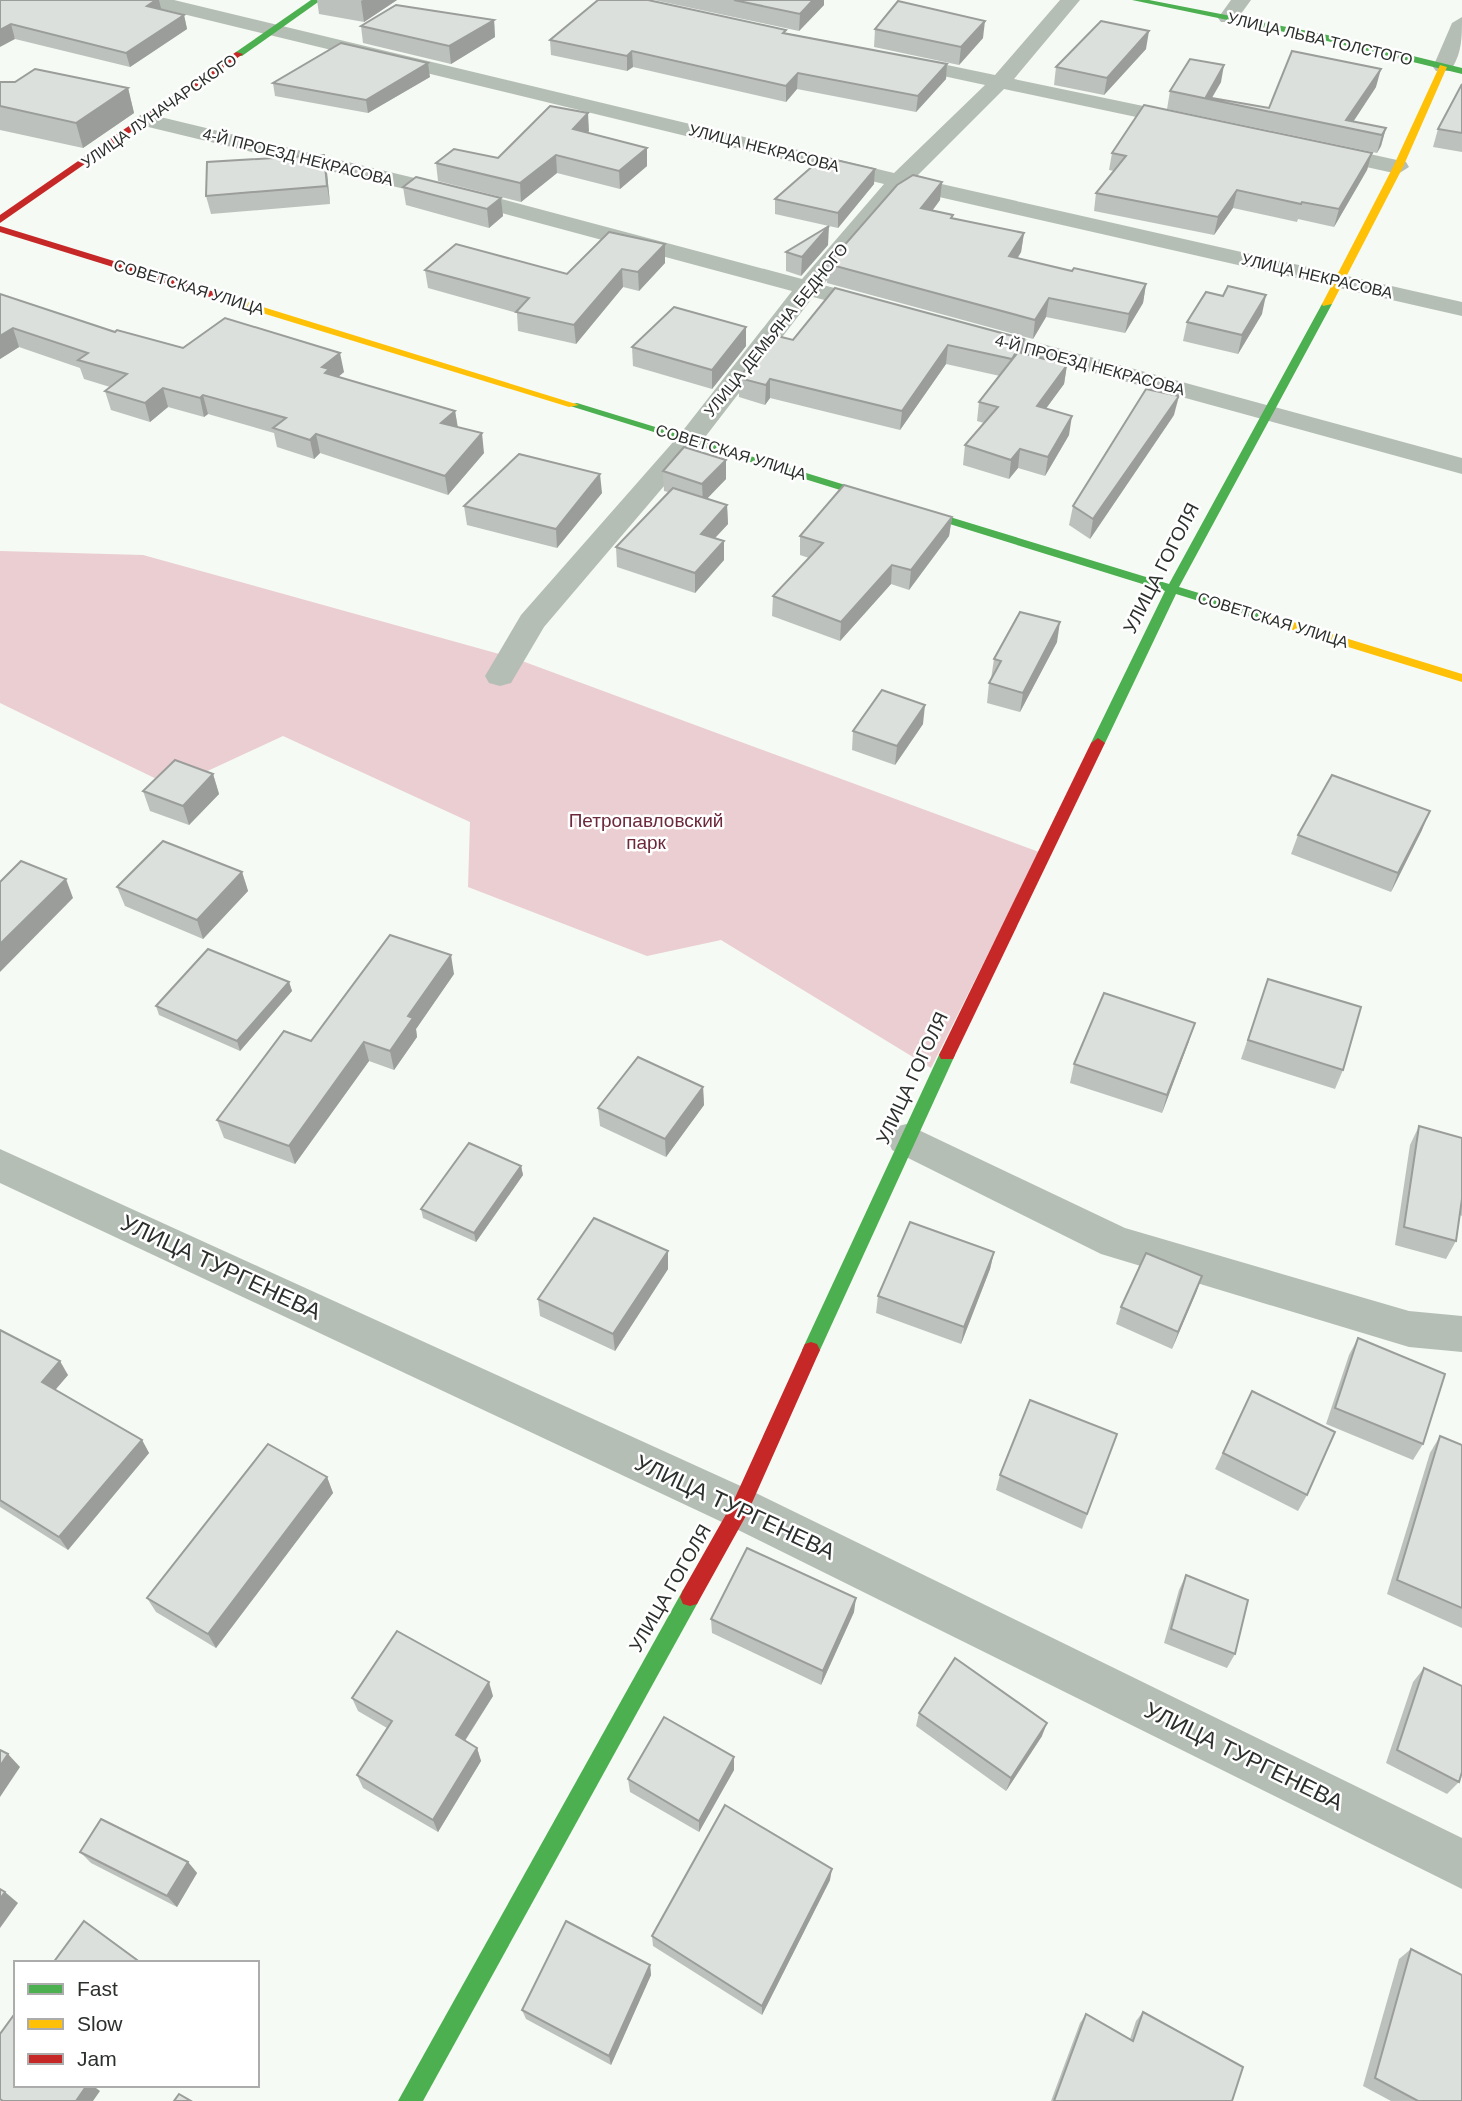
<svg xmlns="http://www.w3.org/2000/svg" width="1462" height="2101" font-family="Helvetica,sans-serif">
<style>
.forest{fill:#ebced1}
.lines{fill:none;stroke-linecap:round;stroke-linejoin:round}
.street{fill:#b5beb5;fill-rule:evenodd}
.fast{fill:#4caf50;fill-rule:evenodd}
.slow{fill:#ffc107;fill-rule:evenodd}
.jam{fill:#c62828;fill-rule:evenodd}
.wall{fill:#bdc1bd}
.shaded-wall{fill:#9a9d9a}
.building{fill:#dce0dc;stroke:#9a9d9a;stroke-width:2}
.labels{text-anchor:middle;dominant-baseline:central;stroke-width:5;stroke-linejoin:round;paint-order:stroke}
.far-street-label{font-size:16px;fill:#2c302c;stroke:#fff}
.street-label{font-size:19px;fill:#2c302c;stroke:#fff}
.park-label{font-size:19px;fill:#6d293c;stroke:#fff}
.near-street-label{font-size:23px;fill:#2c302c;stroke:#fff}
</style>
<rect width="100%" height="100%" fill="#f5faf4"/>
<polygon class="forest" points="0,551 143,555 514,658 1039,852 931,1068 721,940 647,956 468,887 470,822 283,736 173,787 0,703"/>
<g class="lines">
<g class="street">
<polygon points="140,0 174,0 894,173 985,85 892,65 889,61 892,57 899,55 995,75 1060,0 1080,0 1014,79 1196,117 1199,122 1196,127 1188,128 1004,89 915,178 1462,302 1462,316 904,189 823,285 888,302 891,307 888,312 879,314 813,297 699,445 544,627 511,683 500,686 489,683 485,676 521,615 681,433 792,291 483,208 140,125 137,120 140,115 148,114 498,198 802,279 884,184 150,6"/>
<polygon points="1231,0 1251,0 1235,22 1221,22 1218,18"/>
<path d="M1462,17C1462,38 1462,54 1450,71H1436L1433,67L1452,23Z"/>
<polygon points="1320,143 1406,162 1409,167 1398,174 1312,155 1309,150 1312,145"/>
<polygon points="976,326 1462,458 1462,474 967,338 964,333 967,328"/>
<polygon points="906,1124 1125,1228 1409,1311 1462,1316 1462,1352 1409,1347 1101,1254 892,1150 887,1139 892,1128"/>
<polygon points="0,1149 756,1493 1462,1838 1462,1889 724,1523 0,1183"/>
</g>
<g class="fast">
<polygon points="311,0 321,0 242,56 236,56 236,52"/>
<polygon points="1132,0 1149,0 1323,34 1462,68 1462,74 1323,40"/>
<polygon points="1327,301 1332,304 1179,587 1268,614 1270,617 1264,621 1176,594 1105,743 1098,748 1091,743 1165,591 567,405 577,403 1169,584 1322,304"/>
<polygon points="947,1049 953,1051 955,1055 820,1350 817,1356 811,1358 805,1356 802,1350 939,1055 941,1051"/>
<polygon points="690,1588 697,1590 700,1597 697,1604 423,2101 398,2101 683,1590"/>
</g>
<g class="slow">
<polygon points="1440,65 1447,67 1403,167 1332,304 1323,306 1322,304 1393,167"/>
<polygon points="213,294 221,294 579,405 569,407 213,298"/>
<polygon points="1264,613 1462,674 1462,682 1260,620 1260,614"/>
</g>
<g class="jam">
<polygon points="236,52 243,54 0,223 0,215"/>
<polygon points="0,226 221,294 222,296 213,298 0,232"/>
<polygon points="1098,738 1105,743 955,1055 953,1059 941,1059 939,1055 1091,743"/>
<polygon points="811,1342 817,1344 820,1350 747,1514 697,1604 690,1606 683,1604 680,1597 683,1590 733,1502 805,1344"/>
</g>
</g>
<g class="wall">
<polygon points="0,0 159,0 162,10 184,15 187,29 130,67 15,39"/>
<polygon points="317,0 397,0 364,22 319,14"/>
<polygon points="654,0 824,0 824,5 799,31"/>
<polygon points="494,20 495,37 451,64 363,43 361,26"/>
<polygon points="875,29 983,38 959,65 874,47"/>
<polygon points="786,33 947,64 946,79 916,112 797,89 786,102 633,67 627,71 551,55 550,40"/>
<polygon points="1146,49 1104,95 1054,85 1056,67"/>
<polygon points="430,77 368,113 275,96 273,83"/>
<polygon points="0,82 128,88 134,113 83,148 0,130"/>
<polygon points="1221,82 1212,98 1269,108 1376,87 1353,122 1386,128 1381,146 1377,153 1167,109 1170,91"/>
<polygon points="1462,84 1462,152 1433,147 1438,129"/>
<polygon points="589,131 587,133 647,166 620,189 557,173 521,202 438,181 436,163 498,158"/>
<polygon points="1112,153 1372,153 1367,170 1334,227 1298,219 1297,222 1233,208 1214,235 1094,211 1096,193 1114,171 1109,170"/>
<polygon points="875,169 874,184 838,228 775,214 775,199"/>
<polygon points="327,173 330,204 211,214 206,196"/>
<polygon points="403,187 501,198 503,216 489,228 406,205"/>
<polygon points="940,200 932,211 953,219 1024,233 1021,252 1018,258 1072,271 1146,284 1143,303 1125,333 1046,317 1033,339 827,283 828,264"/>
<polygon points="828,245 801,276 786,271 786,252"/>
<polygon points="665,263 639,291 623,287 576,344 518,331 517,313 428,288 425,270 567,274"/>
<polygon points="835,288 1022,354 1067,365 1064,384 1046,408 1069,435 1045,476 1018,468 1009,479 963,465 965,445 984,423 977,421 979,402 1000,376 946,364 900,430 770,398 765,405 739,397 739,378 793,340"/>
<polygon points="0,294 115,332 183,348 344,372 338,377 455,411 458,427 484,453 448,495 320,453 314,459 277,447 274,433 208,414 204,417 168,407 150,422 111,410 105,391 110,387 84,379 80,368 19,347 0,359"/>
<polygon points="1262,314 1238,354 1183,341 1187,322"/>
<polygon points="746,346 712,389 633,366 632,347"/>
<polygon points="1174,415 1090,539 1069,525 1073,506"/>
<polygon points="663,471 726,479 707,498 727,505 728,524 715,538 724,560 695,593 617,567 616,547 668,492 664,491"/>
<polygon points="602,493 557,548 467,525 464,506"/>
<polygon points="952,517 949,536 909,590 891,584 840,641 772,616 773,596 809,558 800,555 800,536"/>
<polygon points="1057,642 1020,712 987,703 989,683 992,679 991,679 994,659"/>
<polygon points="923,724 895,765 852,750 853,731"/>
<polygon points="213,774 219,794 189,825 150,811 143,791"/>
<polygon points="1422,830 1391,892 1291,854 1298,835"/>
<polygon points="242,872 248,891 203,939 125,906 117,887"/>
<polygon points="454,974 416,1029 417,1037 394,1070 369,1061 295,1164 224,1138 217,1120 311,1041"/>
<polygon points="1268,979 1343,1070 1335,1089 1241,1059"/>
<polygon points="289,982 292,991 240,1051 159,1015 156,1006"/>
<polygon points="1189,1041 1162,1113 1070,1083 1074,1064"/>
<polygon points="703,1087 704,1105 666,1157 600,1126 598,1108"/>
<polygon points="1419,1126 1462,1138 1462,1216 1460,1215 1456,1241 1446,1259 1395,1245 1410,1145"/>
<polygon points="521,1166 523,1175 476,1242 423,1218 421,1209"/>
<polygon points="668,1251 668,1269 615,1351 540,1316 538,1299"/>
<polygon points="994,1252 990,1269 961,1344 876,1313 878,1296"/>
<polygon points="1202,1276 1172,1349 1116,1324 1121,1307"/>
<polygon points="0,1330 68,1375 55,1390 142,1440 149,1453 68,1550 0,1507"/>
<polygon points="1358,1338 1423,1444 1413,1460 1326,1424 1349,1355"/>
<polygon points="1252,1391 1307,1495 1298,1511 1215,1469"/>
<polygon points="1117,1434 1082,1529 996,1490 1000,1475"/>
<polygon points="1440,1436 1462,1445 1462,1628 1387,1594 1430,1453"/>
<polygon points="327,1477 333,1493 216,1648 156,1612 147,1598"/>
<polygon points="1186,1575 1235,1654 1227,1668 1164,1643 1179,1590"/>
<polygon points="854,1612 821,1685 712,1633 711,1619"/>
<polygon points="1424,1668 1459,1782 1447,1794 1386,1763 1413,1682"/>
<polygon points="493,1696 465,1741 477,1748 481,1761 438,1832 363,1788 357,1775 387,1728 358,1711 352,1698"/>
<polygon points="919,1713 1042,1736 1006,1791 916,1726"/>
<polygon points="734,1770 699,1832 630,1792 628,1779"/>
<polygon points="80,1852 188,1862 197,1873 177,1907 91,1863"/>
<polygon points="830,1880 762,2015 653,1946 652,1936"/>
<polygon points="1411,1949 1462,2101 1391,2101 1363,2086 1399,1959"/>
<polygon points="650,1965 651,1975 611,2065 526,2019 522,2010"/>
<polygon points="1143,2012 1232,2101 1051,2101 1080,2023 1086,2014 1130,2039 1136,2021"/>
</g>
<g class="shaded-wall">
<polygon points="156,0 159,0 162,12 147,6"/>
<polygon points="363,0 397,0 364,22 361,1"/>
<polygon points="813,0 824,0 824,5 799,31 800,14"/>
<polygon points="184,15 187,29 130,67 126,53"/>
<polygon points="494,20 495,37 451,64 449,46"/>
<polygon points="985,21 983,38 959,65 961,47"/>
<polygon points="11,24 15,39 0,47 0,30"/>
<polygon points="1149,31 1146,49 1104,95 1107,78"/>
<polygon points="632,51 633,67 627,71 627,56"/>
<polygon points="428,63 430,77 368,113 366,100"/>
<polygon points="947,64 946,79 916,112 918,96"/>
<polygon points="1224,65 1221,82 1211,99 1206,97"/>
<polygon points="1381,69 1376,87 1349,128 1346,120"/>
<polygon points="798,73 797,89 786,102 786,86"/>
<polygon points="128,88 134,113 83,148 76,123"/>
<polygon points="588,113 589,131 574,147 573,129"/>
<polygon points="1386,128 1381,146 1377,153 1382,135"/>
<polygon points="647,148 647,166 620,189 619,171"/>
<polygon points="1372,153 1367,170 1334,227 1339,209"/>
<polygon points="324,155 327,173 330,204 327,186"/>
<polygon points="556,155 557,173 521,202 520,183"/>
<polygon points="875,169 874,184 838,228 838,213"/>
<polygon points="942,182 940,200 920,227 921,208"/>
<polygon points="1237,190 1233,208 1214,235 1218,217"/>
<polygon points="501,198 503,216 489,228 487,209"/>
<polygon points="829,226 828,245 801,276 802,257"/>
<polygon points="1024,233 1021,252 1007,274 1009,256"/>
<polygon points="665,244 665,263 639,291 638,272"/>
<polygon points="622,269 623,287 576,344 574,325"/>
<polygon points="1146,284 1143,303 1125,333 1129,314"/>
<polygon points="1266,295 1262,314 1238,354 1242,335"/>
<polygon points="1049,298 1046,317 1033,339 1035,320"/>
<polygon points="746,327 746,346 712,389 712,370"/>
<polygon points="13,328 19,347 0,359 0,336"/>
<polygon points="1024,339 1022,358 1009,378 1012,359"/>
<polygon points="948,345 946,364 900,430 902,411"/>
<polygon points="340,353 344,372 332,382 333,388 322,367"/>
<polygon points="1067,365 1064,384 1034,425 1037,406"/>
<polygon points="770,379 770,398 765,405 766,385"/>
<polygon points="163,388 168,407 150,422 145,403"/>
<polygon points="203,395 208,414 204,417 200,398"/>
<polygon points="1179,396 1174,415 1090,539 1093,519"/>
<polygon points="455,411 458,430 441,423"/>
<polygon points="1072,416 1069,435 1045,476 1048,457"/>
<polygon points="482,433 484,453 448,495 445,476"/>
<polygon points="316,434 320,453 314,459 310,440"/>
<polygon points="1020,449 1018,468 1009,479 1011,460"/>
<polygon points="726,460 726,479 703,503 702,484"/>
<polygon points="600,474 602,493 557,548 556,529"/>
<polygon points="727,505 728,524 701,553 701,534"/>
<polygon points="952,517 949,536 909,590 911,570"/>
<polygon points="724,541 724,560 695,593 695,573"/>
<polygon points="892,565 891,584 840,641 841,622"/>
<polygon points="1060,622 1057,642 1020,712 1023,693"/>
<polygon points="925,705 923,724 895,765 897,746"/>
<polygon points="213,774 219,794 189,825 183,806"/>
<polygon points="1430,811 1422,830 1391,892 1398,873"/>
<polygon points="242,872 248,891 203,939 197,920"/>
<polygon points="66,879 73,898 0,972 0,944"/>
<polygon points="451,955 454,974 416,1029 417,1037 394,1070 390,1051 408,1016"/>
<polygon points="289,982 292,991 240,1051 237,1041"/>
<polygon points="1195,1023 1189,1041 1162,1113 1167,1095"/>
<polygon points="364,1042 369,1061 295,1164 289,1146"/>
<polygon points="703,1087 704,1105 666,1157 665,1139"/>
<polygon points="521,1166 523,1175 476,1242 474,1233"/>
<polygon points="668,1251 668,1269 615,1351 613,1334"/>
<polygon points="994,1252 990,1269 961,1344 964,1327"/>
<polygon points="1202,1276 1196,1293 1172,1349 1178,1332"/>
<polygon points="60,1361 68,1375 50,1396 42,1382"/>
<polygon points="142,1440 149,1453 68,1550 59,1537"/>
<polygon points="327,1477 333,1493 216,1648 208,1634"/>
<polygon points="856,1598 854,1612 821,1685 823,1671"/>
<polygon points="489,1682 493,1696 460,1748 456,1735"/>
<polygon points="1047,1723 1042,1736 1006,1791 1011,1778"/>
<polygon points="477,1748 481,1761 438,1832 433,1820"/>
<polygon points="8,1754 20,1767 0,1797 0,1766"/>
<polygon points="734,1757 734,1770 699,1832 699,1821"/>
<polygon points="188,1862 197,1873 177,1907 167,1896"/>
<polygon points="832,1869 830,1880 762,2015 762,2006"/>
<polygon points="5,1892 18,1903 0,1928 0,1899"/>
<polygon points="650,1965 651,1975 611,2065 609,2056"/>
<polygon points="87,2085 92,2085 100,2091 93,2101 76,2101"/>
</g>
<g class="building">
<polygon points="0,0 156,0 147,6 184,15 126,53 11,24 0,30"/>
<polygon points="598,0 648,0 786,30 783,33 947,64 918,96 798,73 786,86 632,51 627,56 550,40"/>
<polygon points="734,0 813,0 800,14"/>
<polygon points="898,1 985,21 961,47 875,29"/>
<polygon points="396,5 494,20 449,46 361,26"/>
<polygon points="1101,21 1149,31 1107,78 1056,67"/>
<polygon points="341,43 428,63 366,100 273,83"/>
<polygon points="1292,51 1381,69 1346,120 1386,128 1382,135 1170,91 1190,59 1224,65 1206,97 1269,108"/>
<polygon points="35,69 128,88 76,123 0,106 0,82 15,82"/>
<polygon points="1462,84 1462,133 1438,129"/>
<polygon points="1144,105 1372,153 1339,209 1302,202 1301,204 1237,190 1218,217 1096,193 1126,156 1112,153"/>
<polygon points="550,106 588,113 573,129 647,148 619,171 556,155 520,183 436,163 454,149 498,158"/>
<polygon points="324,155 327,186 206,196 207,162"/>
<polygon points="823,157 875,169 838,213 775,199"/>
<polygon points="913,175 942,182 921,208 953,215 951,218 1024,233 1009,256 1072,271 1074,268 1146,284 1129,314 1049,298 1035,320 828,264 897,185"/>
<polygon points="416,177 501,198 487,209 403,187"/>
<polygon points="829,226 802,257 786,252"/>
<polygon points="609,232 665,244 638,272 622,269 574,325 516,312 529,298 425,270 456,244 567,274"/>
<polygon points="1228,286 1266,295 1242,335 1187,322 1206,292 1223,296"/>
<polygon points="835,288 1024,339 1012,359 948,345 902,411 770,379 766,385 739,378 773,335 793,340"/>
<polygon points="0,294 115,332 117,330 183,348 225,318 340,353 322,367 329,369 325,373 455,411 441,423 482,433 445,476 316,434 310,440 273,428 286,418 203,395 200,398 163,388 145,403 105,391 127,374 78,360 88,353 13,328 0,336"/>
<polygon points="674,307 746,327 712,370 632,347"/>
<polygon points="1018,352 1067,365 1037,406 1072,416 1048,457 1020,449 1011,460 965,445 998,407 979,402"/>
<polygon points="1146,389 1179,396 1093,519 1073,506"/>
<polygon points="684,447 726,460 702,484 663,471"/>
<polygon points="519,454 600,474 556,529 464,506"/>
<polygon points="844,485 952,517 911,570 892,565 841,622 773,596 823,543 800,536"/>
<polygon points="673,488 727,505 701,534 724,541 695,573 616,547"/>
<polygon points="1020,612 1060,622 1023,693 989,683 1001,661 994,659"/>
<polygon points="882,690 925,705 897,746 853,731"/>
<polygon points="175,760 213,774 183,806 143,791"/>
<polygon points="1332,775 1430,811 1398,873 1298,835"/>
<polygon points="163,841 242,872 197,920 117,887"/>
<polygon points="21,861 66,879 0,944 0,882"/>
<polygon points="390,935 451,955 408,1016 413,1018 390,1051 364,1042 289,1146 217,1120 284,1031 311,1041"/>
<polygon points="208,949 289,982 237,1041 156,1006"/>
<polygon points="1268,979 1361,1007 1343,1070 1248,1040"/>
<polygon points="1104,993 1195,1023 1167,1095 1074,1064"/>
<polygon points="638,1057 703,1087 665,1139 598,1108"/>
<polygon points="1419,1126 1462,1138 1462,1199 1456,1241 1404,1227"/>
<polygon points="469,1143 521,1166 474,1233 421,1209"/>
<polygon points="594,1218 668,1251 613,1334 538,1299"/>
<polygon points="910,1222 994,1252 964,1327 878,1296"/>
<polygon points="1146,1253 1202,1276 1178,1332 1121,1307"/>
<polygon points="0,1330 60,1361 42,1382 142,1440 59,1537 0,1500"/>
<polygon points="1358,1338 1445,1374 1423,1444 1335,1408"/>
<polygon points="1252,1391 1335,1432 1307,1495 1223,1453"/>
<polygon points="1030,1400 1117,1434 1087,1514 1000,1475"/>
<polygon points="1440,1436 1462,1445 1462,1608 1397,1580"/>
<polygon points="268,1444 327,1477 208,1634 147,1598"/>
<polygon points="747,1548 856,1598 823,1671 711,1619"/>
<polygon points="1186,1575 1248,1600 1235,1654 1171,1629"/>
<polygon points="397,1631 489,1682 456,1735 477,1748 433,1820 357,1775 392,1721 352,1698"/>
<polygon points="955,1658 1047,1723 1011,1778 919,1713"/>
<polygon points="1424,1668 1462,1686 1462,1772 1459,1782 1397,1750"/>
<polygon points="664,1717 734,1757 699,1821 628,1779"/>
<polygon points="0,1750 8,1754 0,1766"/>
<polygon points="725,1805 832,1869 762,2006 652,1936"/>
<polygon points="101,1819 188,1862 167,1896 80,1852"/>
<polygon points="0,1889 5,1892 0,1899"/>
<polygon points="84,1921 137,1960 135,1963 53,1963"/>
<polygon points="566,1921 650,1965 609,2056 522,2010"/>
<polygon points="1411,1949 1462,1975 1462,2101 1418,2101 1375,2078"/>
<polygon points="16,2012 16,2085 87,2085 76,2101 3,2101 0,2099 0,2034"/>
<polygon points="1143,2012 1243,2067 1232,2101 1054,2101 1086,2014 1133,2041"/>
<polygon points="179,2094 191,2101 174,2101"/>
</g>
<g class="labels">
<g class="far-street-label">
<text transform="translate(1320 39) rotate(13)">УЛИЦА ЛЬВА ТОЛСТОГО</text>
<text transform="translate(159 111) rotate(-35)">УЛИЦА ЛУНАЧАРСКОГО</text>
<text transform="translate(764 148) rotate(14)">УЛИЦА НЕКРАСОВА</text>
<text transform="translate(298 157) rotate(14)">4-Й ПРОЕЗД НЕКРАСОВА</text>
<text transform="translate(1317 276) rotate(13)">УЛИЦА НЕКРАСОВА</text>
<text transform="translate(189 287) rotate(17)">СОВЕТСКАЯ УЛИЦА</text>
<text transform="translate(776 330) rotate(-51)">УЛИЦА ДЕМЬЯНА БЕДНОГО</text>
<text transform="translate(1090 365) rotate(15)">4-Й ПРОЕЗД НЕКРАСОВА</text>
<text transform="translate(731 452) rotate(17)">СОВЕТСКАЯ УЛИЦА</text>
<text transform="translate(1273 620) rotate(17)">СОВЕТСКАЯ УЛИЦА</text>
</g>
<g class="street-label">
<text transform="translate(1161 568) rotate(-63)">УЛИЦА ГОГОЛЯ</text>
<text transform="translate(912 1078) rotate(-65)">УЛИЦА ГОГОЛЯ</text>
<text transform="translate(670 1588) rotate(-60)">УЛИЦА ГОГОЛЯ</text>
</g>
<g class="park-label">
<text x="646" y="820">Петропавловский<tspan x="646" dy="22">парк</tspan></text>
</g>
<g class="near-street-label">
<text transform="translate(221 1267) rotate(25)">УЛИЦА ТУРГЕНЕВА</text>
<text transform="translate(735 1507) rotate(25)">УЛИЦА ТУРГЕНЕВА</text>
<text transform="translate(1244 1756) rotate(26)">УЛИЦА ТУРГЕНЕВА</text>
</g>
</g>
<rect x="14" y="1961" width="245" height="126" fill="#ffffff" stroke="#abacab" stroke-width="2"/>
<rect x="28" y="1984" width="35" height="10" fill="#4caf50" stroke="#abacab" stroke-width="2"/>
<text x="77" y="1996" font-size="21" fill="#2c302c">Fast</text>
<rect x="28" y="2019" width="35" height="10" fill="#ffc107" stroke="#abacab" stroke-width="2"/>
<text x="77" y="2031" font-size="21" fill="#2c302c">Slow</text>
<rect x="28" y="2054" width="35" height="10" fill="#c62828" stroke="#abacab" stroke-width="2"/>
<text x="77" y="2066" font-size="21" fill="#2c302c">Jam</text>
</svg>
